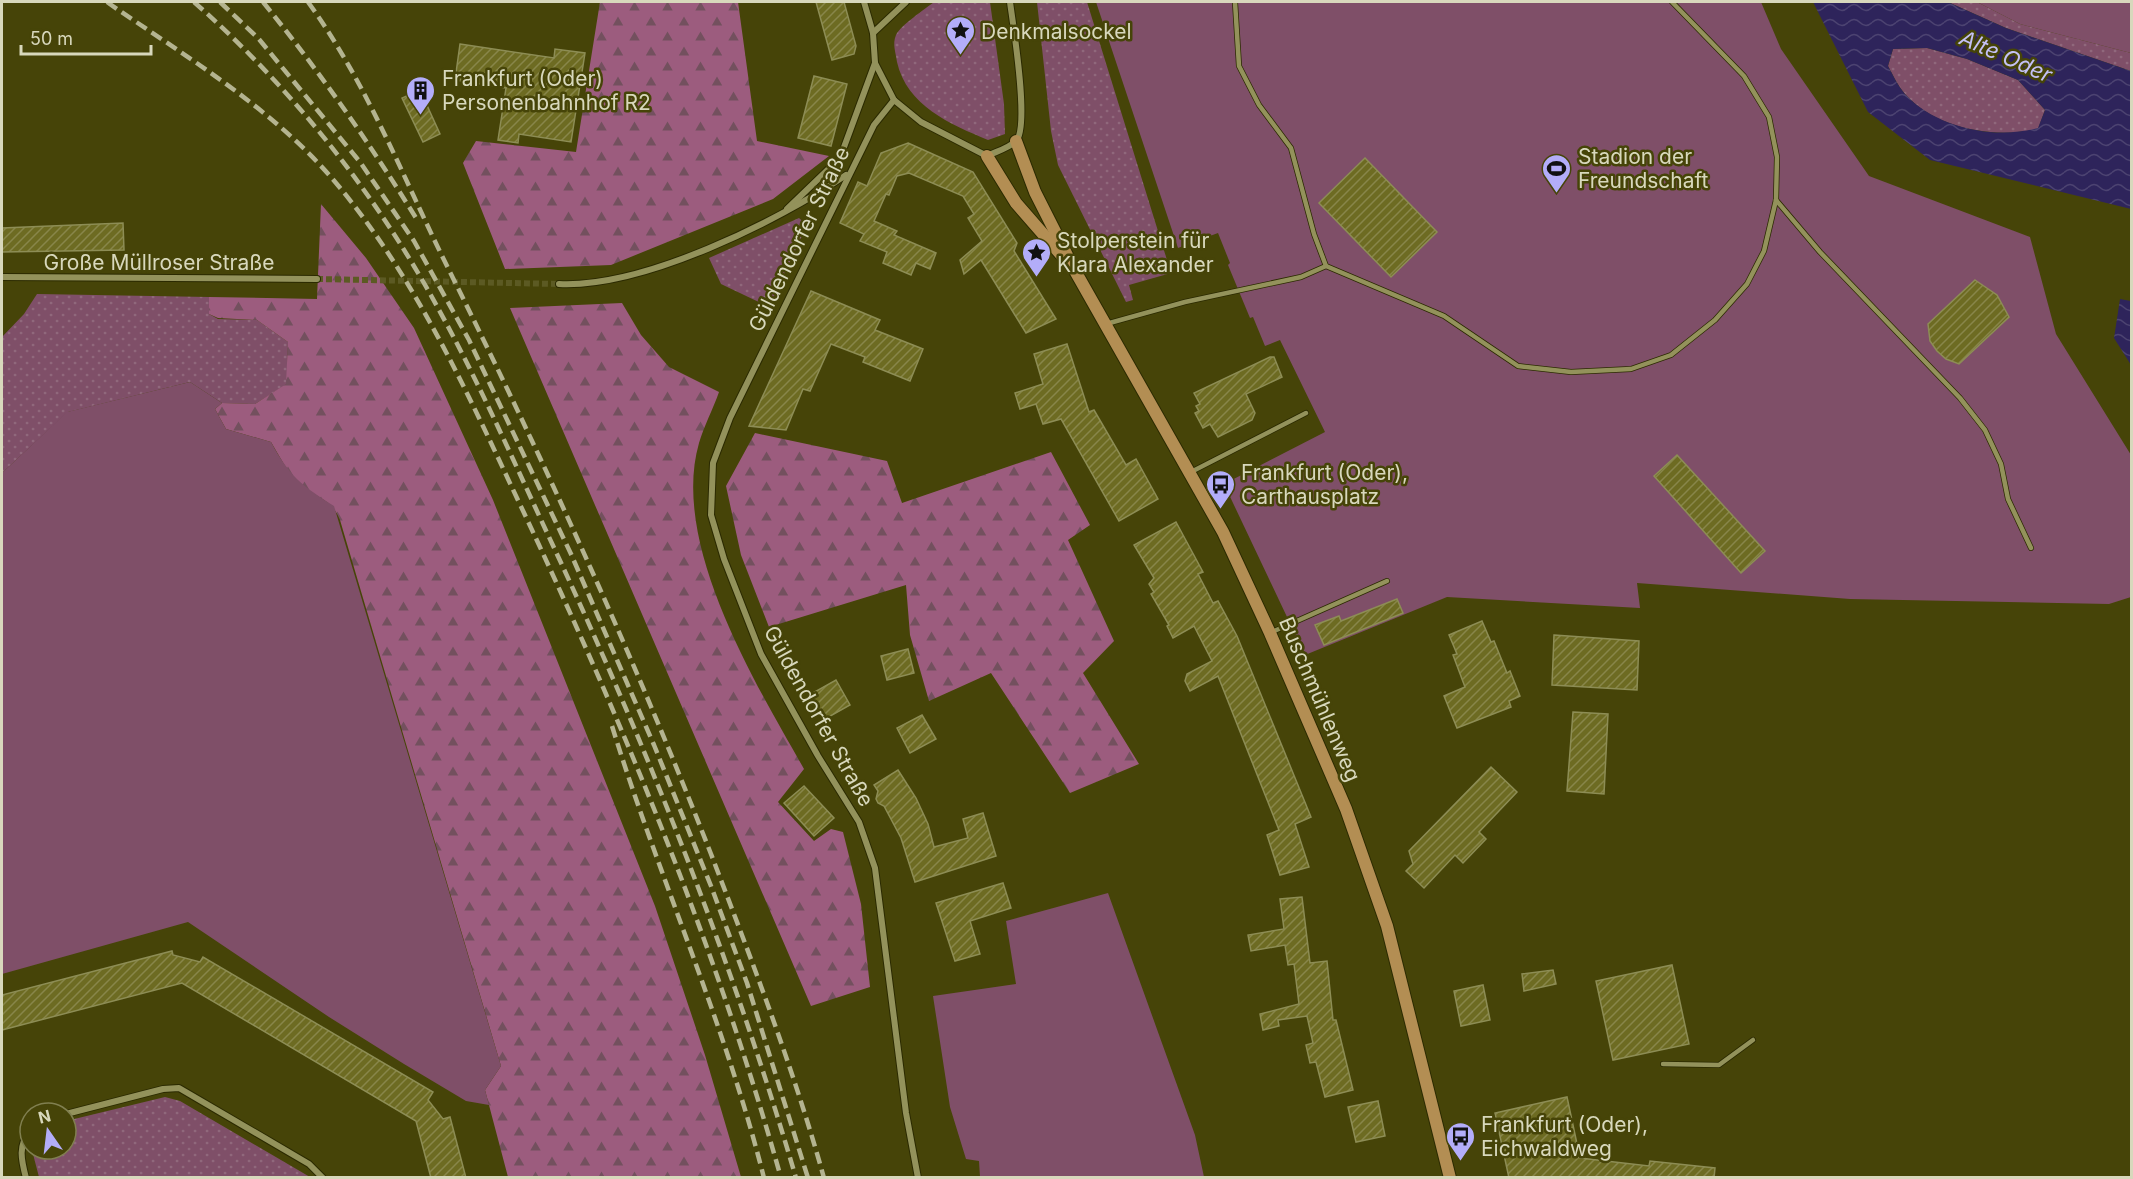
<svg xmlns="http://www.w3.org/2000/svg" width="2133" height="1179" font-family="Inter,sans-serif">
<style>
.grass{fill:url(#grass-dots)}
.forest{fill:url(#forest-firs)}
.green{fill:#7f4f68}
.water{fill:url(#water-waves);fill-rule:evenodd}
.building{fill:url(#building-hatch);stroke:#8d8d55;stroke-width:1.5}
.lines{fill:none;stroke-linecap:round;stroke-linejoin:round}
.street-tunnel{stroke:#5c5a23;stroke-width:6;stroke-dasharray:6 3;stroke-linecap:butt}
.lane-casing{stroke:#2b2a00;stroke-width:6}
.street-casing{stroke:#2b2a00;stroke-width:8}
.secondary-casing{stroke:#2b2a00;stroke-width:14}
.lane{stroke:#93925b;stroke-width:4.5}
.street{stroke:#93925b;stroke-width:6}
.secondary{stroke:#b38e53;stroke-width:12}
.rail{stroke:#b4b490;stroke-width:4.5;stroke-dasharray:12 6;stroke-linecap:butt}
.labels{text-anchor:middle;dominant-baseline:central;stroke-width:5;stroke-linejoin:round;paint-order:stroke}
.poi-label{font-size:21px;fill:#d8d8bc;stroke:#464408;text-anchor:start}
.street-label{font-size:21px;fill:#d8d8bc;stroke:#464408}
.water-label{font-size:22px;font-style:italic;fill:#c4c1f6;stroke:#464408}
</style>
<defs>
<pattern id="grass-dots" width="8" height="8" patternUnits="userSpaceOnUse" patternTransform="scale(1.5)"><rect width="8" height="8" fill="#7f4f68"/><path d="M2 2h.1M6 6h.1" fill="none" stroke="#90687c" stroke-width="1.8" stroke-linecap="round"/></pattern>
<pattern id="forest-firs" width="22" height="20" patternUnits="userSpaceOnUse" patternTransform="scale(1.5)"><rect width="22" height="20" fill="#9c5c7e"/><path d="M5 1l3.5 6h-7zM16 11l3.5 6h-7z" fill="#73505e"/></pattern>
<pattern id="water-waves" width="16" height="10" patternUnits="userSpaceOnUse" patternTransform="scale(1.5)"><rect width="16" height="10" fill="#2e245b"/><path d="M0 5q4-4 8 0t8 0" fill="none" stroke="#4c4371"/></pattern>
<pattern id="building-hatch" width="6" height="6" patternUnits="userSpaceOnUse" patternTransform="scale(1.5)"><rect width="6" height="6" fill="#6d6b22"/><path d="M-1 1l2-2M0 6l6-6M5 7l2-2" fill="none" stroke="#88864a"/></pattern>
</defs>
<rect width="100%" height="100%" fill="#464408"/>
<g class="grass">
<path d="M934,2H990L1004,104L1005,134L988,140C950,124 907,106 897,62C896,53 892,44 896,35C901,25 925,9 934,2Z"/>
<polygon points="1037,2 1087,2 1171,273 1129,285 1133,300 1126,302 1058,165 1051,131"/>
<polygon points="1948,2 1977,2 2020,24 2131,53 2131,71 2006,28"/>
<path d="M1927,48L1967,59L2018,80L2045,110L2038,129C1995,139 1936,129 1905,94C1898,86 1893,75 1888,66L1893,49Z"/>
<polygon points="799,218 807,225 769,307 721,284 709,258"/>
<polygon points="37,294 209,297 209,314 218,319 257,320 288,342 287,384 255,404 222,403 190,382 68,412 2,473 2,337 24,314"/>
<polygon points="165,1097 180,1101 310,1177 39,1177 33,1154 38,1149 66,1149 66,1121"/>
</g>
<g class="forest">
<polygon points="600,2 738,2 757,141 829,156 773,199 611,265 505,269 463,163 476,141 576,152"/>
<path d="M321,204L366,258L414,328L493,500L655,906L705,1055L741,1177H508L485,1090L501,1066L340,520C331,498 318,499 302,486C288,474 280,457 271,442L226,429L215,409L222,403L255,404L286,384L288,342L257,320L218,318L209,314V297L317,299Z"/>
<path d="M622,303L641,335L669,367L719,392C713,409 704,426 699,443C670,544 756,684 804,769L778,802L814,841L831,829L843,832L861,904L870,987L811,1006L510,308Z"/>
<polygon points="755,433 887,461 902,503 1051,452 1090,525 1068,540 1114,641 1083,673 1139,764 1070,793 991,673 929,701 910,635 906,585 769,627 741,555 726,486"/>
</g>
<g class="green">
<polygon points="1096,2 1761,2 1781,49 1869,176 2030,237 2056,334 2131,455 2131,597 2109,604 1850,599 1637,583 1640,608 1447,597 1305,655 1224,484 1325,432 1280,340 1265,346 1253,317 1250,318 1228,265 1230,263 1218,233 1178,248"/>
<polygon points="1977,2 2131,2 2131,53 2020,24"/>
<path d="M190,382L222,403L215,409L226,429L271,442C290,477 301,485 334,506L501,1066L485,1090L489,1105L466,1101L404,1064L329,1017L188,922L2,974V473L67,412Z"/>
<polygon points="1108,893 1195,1135 1204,1177 980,1177 979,1161 966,1159 950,1107 933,996 1016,984 1006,921"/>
</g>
<g class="water">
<path d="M1813,2H1948L2006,28L2131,71V209L1930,160L1868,112ZM1927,48L1967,59L2018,80L2045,110L2038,128C1995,140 1936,128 1905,94C1898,86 1893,75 1888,66L1893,49Z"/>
<polygon points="2120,299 2131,301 2131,365 2114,338"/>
</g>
<g class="building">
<polygon points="816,2 844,2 856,46 854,54 832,60"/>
<polygon points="460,44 554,58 555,49 585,53 571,142 519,134 518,143 498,140 506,88 455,80"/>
<polygon points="814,76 847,84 831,146 798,138"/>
<polygon points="420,90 440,134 423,142 402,98"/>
<polygon points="908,143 973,172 1017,243 1014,251 1056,319 1026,333 981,260 964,274 960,260 982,241 968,218 974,214 963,196 909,173 897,176 889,195 886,194 874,221 897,231 894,235 936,253 930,269 916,263 911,275 883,263 887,252 860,241 864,234 840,223 858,182 867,186 881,153"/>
<polygon points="1365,158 1437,232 1391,277 1319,203"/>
<polygon points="123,223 124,250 2,252 2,228"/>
<polygon points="1975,280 1997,295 2009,317 1959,364 1946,359 1937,351 1930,341 1928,324"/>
<polygon points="811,291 880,320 875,330 923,349 910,381 863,362 865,357 831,344 810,391 803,389 786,430 749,426"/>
<polygon points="1067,344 1089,412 1094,410 1126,465 1136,459 1158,499 1119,521 1061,419 1043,424 1036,404 1020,409 1015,393 1043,384 1034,354"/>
<polygon points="1270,357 1274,357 1282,377 1246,394 1255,413 1252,420 1218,437 1210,424 1203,428 1195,413 1199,411 1196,406 1200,404 1194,393"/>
<polygon points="1677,455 1765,551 1741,573 1654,476"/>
<polygon points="1176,522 1203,572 1198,574 1213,603 1218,601 1237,636 1311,817 1295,824 1309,867 1280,875 1267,835 1279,830 1218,676 1190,691 1185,681 1187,674 1212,661 1194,626 1173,638 1167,626 1169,625 1151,594 1154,592 1149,584 1154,578 1134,545"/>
<polygon points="1397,599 1403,613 1324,645 1315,625 1339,616 1341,621"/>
<polygon points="1482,621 1491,642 1494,641 1507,673 1510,671 1520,696 1509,701 1511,707 1457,728 1444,696 1465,687 1453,655 1457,654 1449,635"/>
<polygon points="1554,635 1639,641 1637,690 1552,685"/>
<polygon points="908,649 914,673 887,680 881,656"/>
<polygon points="836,680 850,705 825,719 811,694"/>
<polygon points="1573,712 1608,714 1604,794 1567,791"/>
<polygon points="922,715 936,739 910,753 897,728"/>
<polygon points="1491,767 1517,792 1479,832 1486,839 1463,863 1455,855 1424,888 1406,871 1413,864 1409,851"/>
<polygon points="898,770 916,798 928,824 934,847 968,838 963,819 983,813 996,856 915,882 901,838 884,806 878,803 876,799 878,791 874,785"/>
<polygon points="804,786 834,818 814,836 784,803"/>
<polygon points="1003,883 1011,908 970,921 980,954 955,961 936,903"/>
<polygon points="1302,897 1310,963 1327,961 1333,1020 1336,1020 1353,1090 1325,1097 1316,1062 1310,1063 1306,1045 1313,1043 1307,1016 1278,1020 1279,1026 1263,1030 1260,1014 1299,1004 1294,964 1288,965 1285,945 1251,951 1248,935 1284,929 1280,899"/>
<polygon points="172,951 173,955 200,962 203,957 433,1092 428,1100 443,1119 450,1117 466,1178 431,1178 416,1121 182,983 2,1030 2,995"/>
<polygon points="1672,965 1689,1044 1613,1060 1596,981"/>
<polygon points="1553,970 1556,984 1524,991 1522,974"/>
<polygon points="1483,985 1490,1020 1461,1026 1454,991"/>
<polygon points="1567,1097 1580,1158 1649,1166 1650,1161 1715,1168 1714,1178 1509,1178 1495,1113"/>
<polygon points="1378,1101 1385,1136 1356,1142 1348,1107"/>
</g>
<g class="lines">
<polyline class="street-tunnel" points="317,279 559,284"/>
<defs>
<g id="lane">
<polyline points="1235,2 1239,66 1259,105 1291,148 1314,234 1326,266 1444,316 1518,366 1571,372 1631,369 1671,355 1715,320 1747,284 1764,251 1776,200 1777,157 1769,117 1744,76 1672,2"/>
<polyline points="1776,200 1820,252 1960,398 1985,430 2001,464 2008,499 2031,548"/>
<polyline points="1106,324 1185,302 1301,277 1326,266"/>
<polyline points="1191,472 1306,413"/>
<polyline points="1272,632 1387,581"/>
<polyline points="1663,1064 1719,1065 1753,1040"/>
</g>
<g id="street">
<path d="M864,2L873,33L875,63L894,100L921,122L987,156C995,152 1009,148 1016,141C1030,127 1013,25 1010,2"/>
<polyline points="873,33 906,2"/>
<polyline points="894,100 874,125 730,418 713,463 711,515 724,559 761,654 818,756 859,822 875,868 906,1113 918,1178"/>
<polyline points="787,209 840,158 875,63"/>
<polyline points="2,277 317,279"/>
<path d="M559,284C643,288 777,222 846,175"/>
<polyline points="66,1114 163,1089 179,1088 309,1164 323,1178"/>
<path d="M26,1178C21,1159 18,1146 30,1130"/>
</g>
<g id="secondary">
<polyline points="1016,141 1035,192 1074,269 1223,532 1270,633 1346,809 1387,926 1450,1178"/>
<polyline points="987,156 1016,203 1063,257"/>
</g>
</defs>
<use href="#lane" class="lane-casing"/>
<use href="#street" class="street-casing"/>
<use href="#secondary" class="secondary-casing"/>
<use href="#lane" class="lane"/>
<use href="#street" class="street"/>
<use href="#secondary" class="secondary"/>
<g class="rail">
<path d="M107,2C186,57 273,108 336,183C419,282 470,399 525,515C626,730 717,949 781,1178"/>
<path d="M194,2C292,88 377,195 439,310C482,388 518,471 556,552C650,754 733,963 796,1178"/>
<polyline points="220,2 258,38 360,162 414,241 469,340 571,554 654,745 711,886 747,983 808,1178"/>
<path d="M263,2C319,71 369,142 416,218"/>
<path d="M308,2C369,86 405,183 452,276C546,465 634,657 711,854C752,961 793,1067 824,1178"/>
<path d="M612,726C659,878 725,1023 764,1178"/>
</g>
</g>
<defs>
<symbol id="sight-pin" viewBox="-11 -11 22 30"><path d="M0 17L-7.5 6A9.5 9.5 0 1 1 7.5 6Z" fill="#b3adf9" stroke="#464408"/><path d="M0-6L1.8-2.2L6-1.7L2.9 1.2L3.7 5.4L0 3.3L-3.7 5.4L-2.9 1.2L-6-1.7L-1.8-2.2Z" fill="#111"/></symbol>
<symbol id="building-pin" viewBox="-11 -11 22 30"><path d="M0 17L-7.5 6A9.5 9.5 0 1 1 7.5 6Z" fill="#b3adf9" stroke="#464408"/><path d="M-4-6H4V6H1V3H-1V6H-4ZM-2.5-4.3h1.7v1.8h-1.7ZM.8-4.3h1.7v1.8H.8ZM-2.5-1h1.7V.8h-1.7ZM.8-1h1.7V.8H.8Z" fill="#111"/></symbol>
<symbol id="stadium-pin" viewBox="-11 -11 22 30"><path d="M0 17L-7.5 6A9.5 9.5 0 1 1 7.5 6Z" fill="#b3adf9" stroke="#464408"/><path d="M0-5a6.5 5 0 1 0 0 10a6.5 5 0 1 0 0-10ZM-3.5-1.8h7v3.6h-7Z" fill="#111"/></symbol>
<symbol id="bus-pin" viewBox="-11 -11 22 30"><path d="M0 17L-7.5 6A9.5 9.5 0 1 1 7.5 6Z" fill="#b3adf9" stroke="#464408"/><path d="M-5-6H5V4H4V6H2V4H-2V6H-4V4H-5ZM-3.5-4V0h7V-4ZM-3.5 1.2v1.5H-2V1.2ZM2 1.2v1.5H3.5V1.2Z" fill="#111"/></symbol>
</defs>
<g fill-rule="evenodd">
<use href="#sight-pin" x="944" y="14" width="33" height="45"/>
<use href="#building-pin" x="404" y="74" width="33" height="45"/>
<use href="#stadium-pin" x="1540" y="152" width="33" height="45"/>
<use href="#sight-pin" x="1020" y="236" width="33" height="45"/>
<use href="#bus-pin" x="1204" y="468" width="33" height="45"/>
<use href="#bus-pin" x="1444" y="1120" width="33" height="45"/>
</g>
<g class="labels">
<g class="poi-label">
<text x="981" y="31">Denkmalsockel</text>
<text x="442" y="78">Frankfurt (Oder)<tspan x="442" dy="24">Personenbahnhof R2</tspan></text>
<text x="1578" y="156">Stadion der<tspan x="1578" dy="24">Freundschaft</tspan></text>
<text x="1057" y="240">Stolperstein für<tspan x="1057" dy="24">Klara Alexander</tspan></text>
<text x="1241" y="472">Frankfurt (Oder),<tspan x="1241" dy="24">Carthausplatz</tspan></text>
<text x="1481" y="1124">Frankfurt (Oder),<tspan x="1481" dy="24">Eichwaldweg</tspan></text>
</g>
<g class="street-label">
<text transform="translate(799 239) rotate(-64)">Güldendorfer Straße</text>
<text x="159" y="262">Große Müllroser Straße</text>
<text transform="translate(1320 699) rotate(67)">Buschmühlenweg</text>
<text transform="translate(819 716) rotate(61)">Güldendorfer Straße</text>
</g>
<g class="water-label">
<text transform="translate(2006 56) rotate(24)">Alte Oder</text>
</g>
</g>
<rect width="2133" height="1179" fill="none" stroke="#d8d8bc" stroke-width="6"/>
<g transform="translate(48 1131) rotate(346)"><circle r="28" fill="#464408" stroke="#807f50" stroke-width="1.5"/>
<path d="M0-4.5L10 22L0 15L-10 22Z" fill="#b3adf9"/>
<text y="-9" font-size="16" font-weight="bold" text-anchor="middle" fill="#d8d8bc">N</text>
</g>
<path d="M21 45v9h130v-9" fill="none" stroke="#d8d8bc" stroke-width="3"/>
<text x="30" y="45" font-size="18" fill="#d8d8bc" stroke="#464408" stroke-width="4.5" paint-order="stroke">50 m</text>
</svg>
